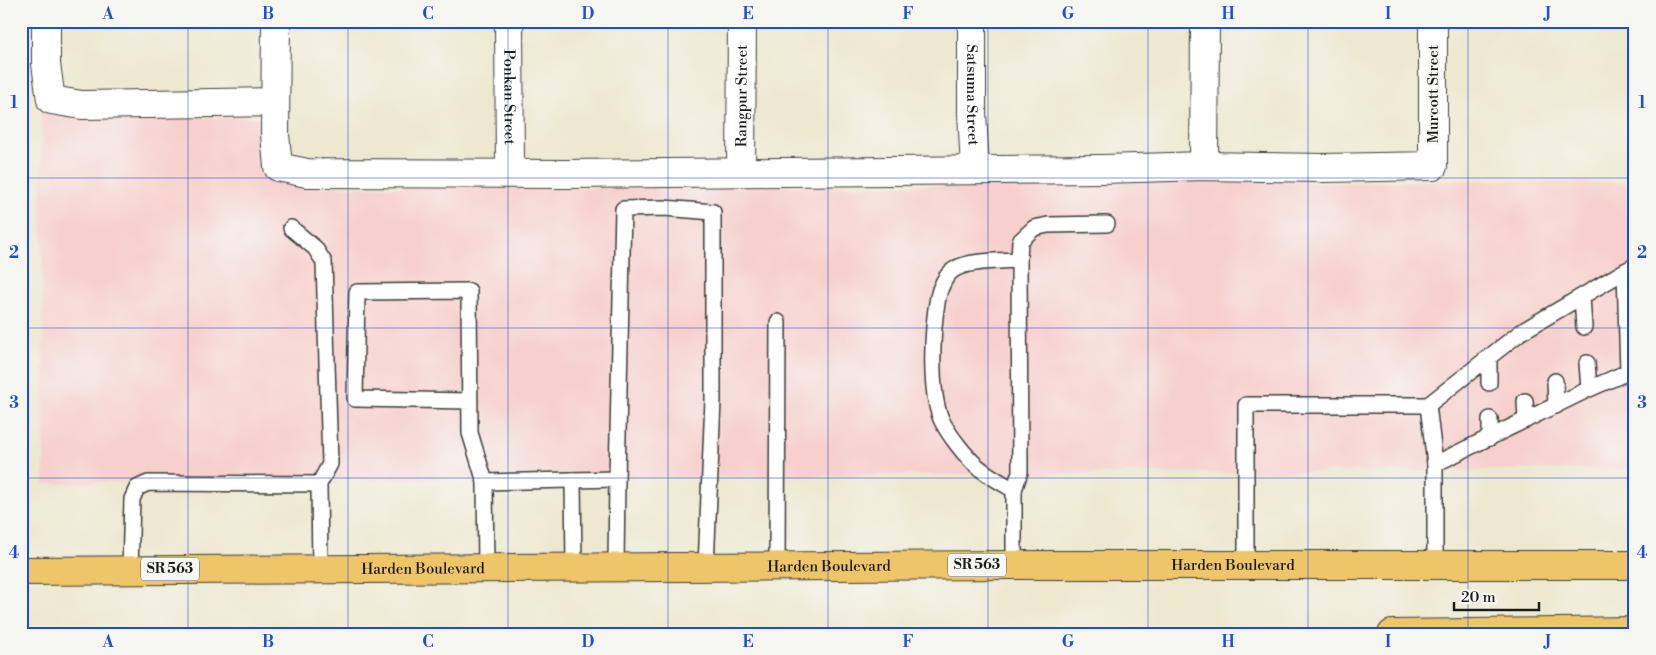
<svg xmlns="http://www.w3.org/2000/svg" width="1656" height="655" font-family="'Libre Bodoni',serif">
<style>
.built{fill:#f7d0cd}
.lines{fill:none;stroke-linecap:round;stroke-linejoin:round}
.lane-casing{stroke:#3b3b37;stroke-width:18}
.street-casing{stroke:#3b3b37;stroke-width:30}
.primary-casing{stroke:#3b3b37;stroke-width:30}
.lane{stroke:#fff;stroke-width:15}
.street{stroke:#fff;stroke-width:28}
.primary{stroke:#eec569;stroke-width:28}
.grid{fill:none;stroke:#1d4ed8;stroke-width:1;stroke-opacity:0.55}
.labels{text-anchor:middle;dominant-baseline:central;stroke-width:4;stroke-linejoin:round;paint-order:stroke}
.shield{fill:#f6f6f2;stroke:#5d5d5c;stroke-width:1}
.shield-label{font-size:14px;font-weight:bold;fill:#1c1c1c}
.street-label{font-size:15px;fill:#1c1c1c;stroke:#f6f6f2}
.neatline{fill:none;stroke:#1d4ed8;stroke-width:2}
.grid-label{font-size:16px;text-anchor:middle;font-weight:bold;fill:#1d4ed8}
</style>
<rect width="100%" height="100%" fill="#f6f6f2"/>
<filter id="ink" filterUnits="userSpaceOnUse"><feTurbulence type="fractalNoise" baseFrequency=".02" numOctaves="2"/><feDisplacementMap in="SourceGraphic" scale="10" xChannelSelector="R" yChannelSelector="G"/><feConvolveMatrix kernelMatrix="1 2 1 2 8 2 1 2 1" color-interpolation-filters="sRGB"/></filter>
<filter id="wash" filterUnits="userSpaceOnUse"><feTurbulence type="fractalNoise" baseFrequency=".0096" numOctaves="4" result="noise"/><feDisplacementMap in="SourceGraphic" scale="20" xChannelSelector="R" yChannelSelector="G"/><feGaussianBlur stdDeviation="1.12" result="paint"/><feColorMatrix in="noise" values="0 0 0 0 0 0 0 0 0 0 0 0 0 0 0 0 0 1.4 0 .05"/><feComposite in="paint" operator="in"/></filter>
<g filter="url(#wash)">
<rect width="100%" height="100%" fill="#ede8cf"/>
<polygon class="built" points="41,110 47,114 83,120 259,117 258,135 262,168 275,181 307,187 567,188 1103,184 1204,180 1324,183 1450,180 1635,183 1635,469 99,482 44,484"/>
</g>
<g filter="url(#ink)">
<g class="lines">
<defs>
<g id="lane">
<polyline points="291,228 315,248 324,262 330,464 319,484 320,568"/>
<polyline points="1582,297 1584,327"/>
<polyline points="1489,357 1489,383"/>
<polyline points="1587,363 1589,389"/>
<polyline points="1555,381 1556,406"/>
<polyline points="470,401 355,399 357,292 469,291 470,433 485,482 486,568"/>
<polyline points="1525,401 1526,420"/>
<polyline points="1428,405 1521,332 1625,271"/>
<polyline points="1490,419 1490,438"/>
<polyline points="1435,464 1589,389 1628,372 1625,271 1635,266"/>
<polyline points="573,480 574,567"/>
<polyline points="485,482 617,479"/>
<path d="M1014,490C1002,483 989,476 978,467C966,457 948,434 941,419C929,390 932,328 938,297C940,287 946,274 955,269C969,260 1003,261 1019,260"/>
<polyline points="1014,565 1014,490 1020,472 1019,260 1020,241 1034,228 1048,225 1107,224"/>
<polyline points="1246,565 1246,405 1428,405 1435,464 1435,565"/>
<polyline points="777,566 778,322"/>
<polyline points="616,567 617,479 623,209 664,208 713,212 713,400 706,567"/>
<polyline points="130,569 132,499 137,488 148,483 319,484"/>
</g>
<g id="street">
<polyline points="46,21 46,64 51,100 82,105 275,102"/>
<polyline points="276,21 275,134 278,167 307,173 567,174 1103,169 1204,166 1323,168 1433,166 1433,21"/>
<path id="s1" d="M509,21L510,173"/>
<path id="s2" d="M972,21V112L975,169"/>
<polyline points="1204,166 1205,21"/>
<path id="s3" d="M741,171L742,21"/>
</g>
<g id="primary">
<path id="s4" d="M21,571L1014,565H1635"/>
<polyline points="1392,634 1635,631"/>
</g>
</defs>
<use href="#lane" class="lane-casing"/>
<use href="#street" class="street-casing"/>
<use href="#primary" class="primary-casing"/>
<use href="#lane" class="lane"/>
<use href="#street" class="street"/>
<use href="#primary" class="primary"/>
</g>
</g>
<path class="grid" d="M188,21V634M348,21V634M508,21V634M668,21V634M828,21V634M988,21V634M1148,21V634M1308,21V634M1468,21V634M21,178H1635M21,328H1635M21,478H1635"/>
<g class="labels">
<g class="shield">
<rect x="948" y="553.5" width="58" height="23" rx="4"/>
<rect x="141" y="557.5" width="58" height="23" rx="4"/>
</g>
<g class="shield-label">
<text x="977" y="565">SR 563</text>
<text x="170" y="569">SR 563</text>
</g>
<g class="street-label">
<text transform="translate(1433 94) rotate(-90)">Murcott Street</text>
<text stroke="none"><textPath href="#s2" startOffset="74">Satsuma Street</textPath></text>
<text stroke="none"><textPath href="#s3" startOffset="75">Rangpur Street</textPath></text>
<text stroke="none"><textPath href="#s1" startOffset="76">Ponkan Street</textPath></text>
<text stroke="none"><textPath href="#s4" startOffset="1212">Harden Boulevard</textPath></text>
<text stroke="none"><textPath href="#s4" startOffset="808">Harden Boulevard</textPath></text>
<text stroke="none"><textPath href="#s4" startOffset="402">Harden Boulevard</textPath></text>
</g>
</g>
<rect width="1656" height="655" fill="none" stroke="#f6f6f2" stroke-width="55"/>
<path d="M1454 602v8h85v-8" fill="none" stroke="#1c1c1c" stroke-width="2.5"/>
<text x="1461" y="602" font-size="15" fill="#1c1c1c" stroke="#f6f6f2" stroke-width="4" paint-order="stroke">20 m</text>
<rect x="28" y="28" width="1600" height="600" class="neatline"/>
<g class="grid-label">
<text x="108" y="19">A</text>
<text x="268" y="19">B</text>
<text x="428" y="19">C</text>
<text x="588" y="19">D</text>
<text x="748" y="19">E</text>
<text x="908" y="19">F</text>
<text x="1068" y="19">G</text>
<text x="1228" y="19">H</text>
<text x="1388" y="19">I</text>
<text x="1548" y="19">J</text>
<text x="14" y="108">1</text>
<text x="1642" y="108">1</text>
<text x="14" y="258">2</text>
<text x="1642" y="258">2</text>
<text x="14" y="408">3</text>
<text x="1642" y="408">3</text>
<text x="14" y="558">4</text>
<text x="1642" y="558">4</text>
<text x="108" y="647">A</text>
<text x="268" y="647">B</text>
<text x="428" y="647">C</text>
<text x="588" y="647">D</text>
<text x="748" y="647">E</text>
<text x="908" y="647">F</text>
<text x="1068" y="647">G</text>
<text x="1228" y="647">H</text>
<text x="1388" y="647">I</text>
<text x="1548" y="647">J</text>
</g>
</svg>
